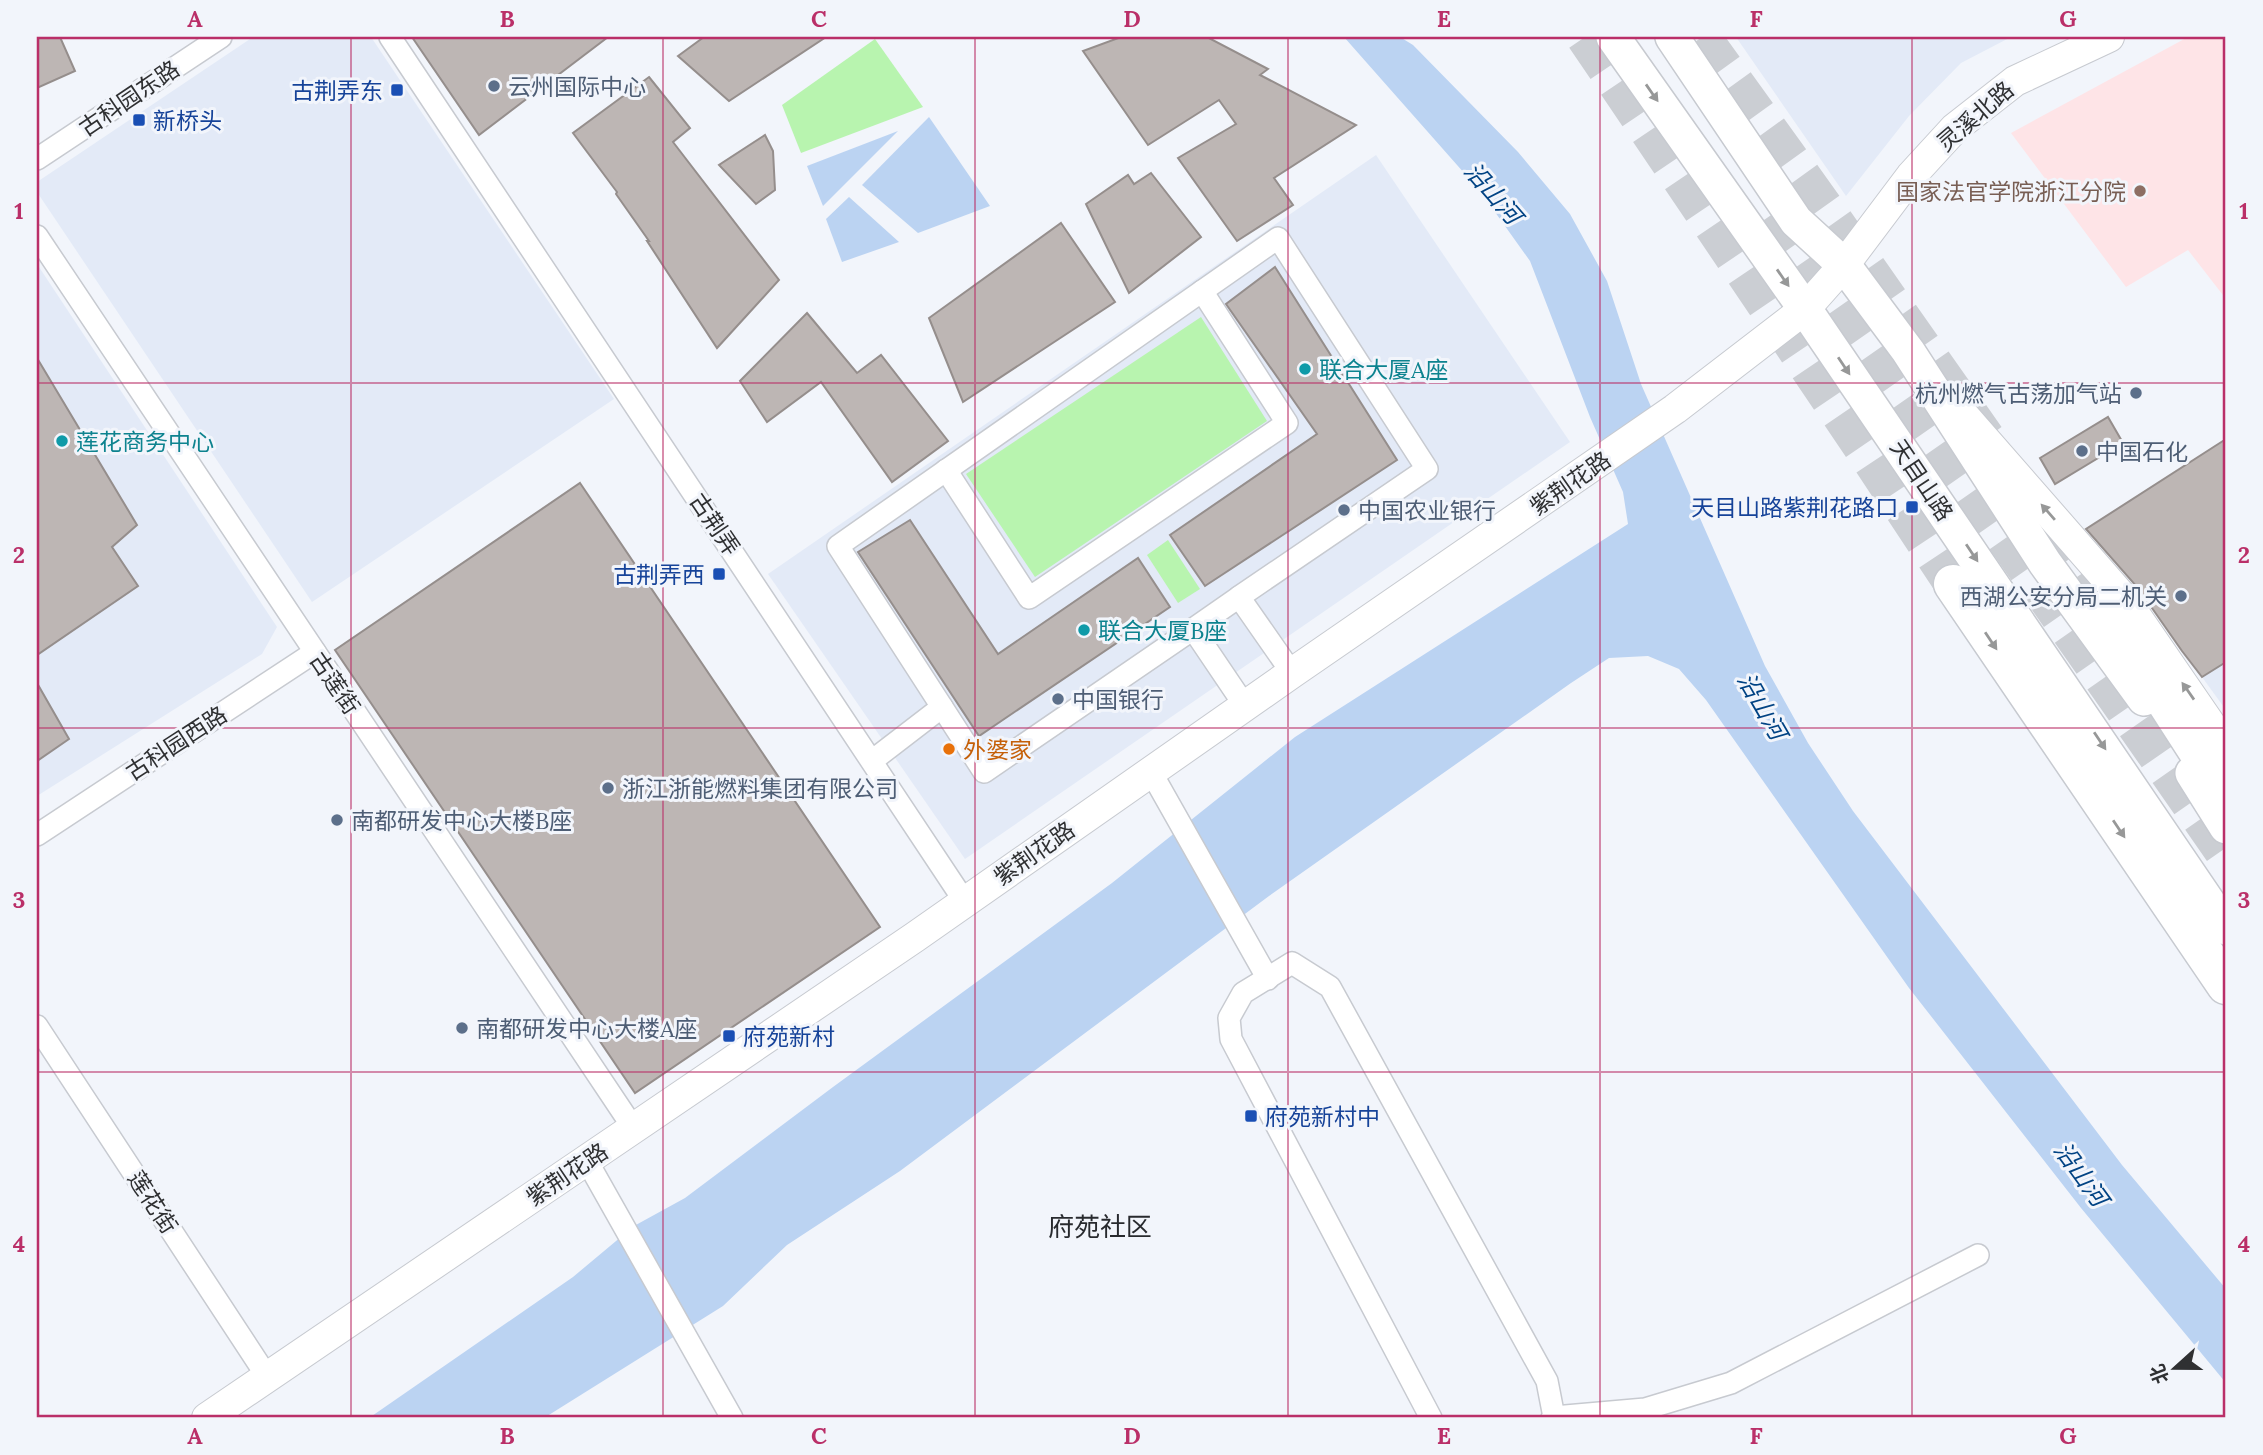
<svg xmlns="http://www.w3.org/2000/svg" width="2263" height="1455" font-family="Lora,'Noto Sans SC',serif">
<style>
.built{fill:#e3eaf7}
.education{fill:#fee4e7}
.green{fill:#b8f4af}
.water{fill:#bbd3f2}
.building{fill:#bdb6b4;stroke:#958e8c;stroke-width:2}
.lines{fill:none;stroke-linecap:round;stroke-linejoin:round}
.highway-tunnel{stroke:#cbced3;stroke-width:38;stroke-dasharray:38 19;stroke-linecap:butt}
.street-casing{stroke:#c7cad0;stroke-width:24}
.secondary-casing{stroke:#c7cad0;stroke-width:32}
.primary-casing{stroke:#c7cad0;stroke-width:36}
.highway-casing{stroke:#c7cad0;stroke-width:41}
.street{stroke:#fff;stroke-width:21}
.secondary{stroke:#fff;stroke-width:30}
.primary{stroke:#fff;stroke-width:33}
.highway{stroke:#fff;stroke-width:38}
.oneway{fill:#979898}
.grid{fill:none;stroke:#ba2f68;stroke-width:2;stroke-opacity:0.55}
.service-dot{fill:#5c6f8a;stroke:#f2f5fb;stroke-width:2.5}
.transit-dot{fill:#1a4fb4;stroke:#f2f5fb;stroke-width:2.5}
.education-dot{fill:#8d6e63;stroke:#f2f5fb;stroke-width:2.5}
.culture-dot{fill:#0f9aa8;stroke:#f2f5fb;stroke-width:2.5}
.food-dot{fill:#e8710a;stroke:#f2f5fb;stroke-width:2.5}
.labels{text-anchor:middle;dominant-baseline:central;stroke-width:6;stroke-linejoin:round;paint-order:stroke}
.service-label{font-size:23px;fill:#4e5e75;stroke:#f2f5fb;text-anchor:start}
.transit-label{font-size:23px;fill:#164399;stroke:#f2f5fb;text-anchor:end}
.street-label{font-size:23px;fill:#2f3032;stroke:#f2f5fb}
.education-label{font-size:23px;fill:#785e54;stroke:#f2f5fb;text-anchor:end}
.culture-label{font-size:23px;fill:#0d838f;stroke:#f2f5fb;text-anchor:start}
.food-label{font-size:23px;fill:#c56008;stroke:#f2f5fb;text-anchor:start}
.water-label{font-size:24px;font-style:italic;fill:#014384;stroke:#f2f5fb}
.quarter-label{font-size:26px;fill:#282a2e;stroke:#f2f5fb}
.neatline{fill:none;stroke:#ba2f68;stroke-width:2.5}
.grid-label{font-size:23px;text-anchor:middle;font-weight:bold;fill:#ba2f68}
</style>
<rect width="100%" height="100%" fill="#f2f5fb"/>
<g class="built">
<polygon points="253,37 371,37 614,399 312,602 37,192 37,182"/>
<polygon points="1736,37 2011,37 1961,63 1909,116 1846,196"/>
<polygon points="1376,155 1570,442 965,859 768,574"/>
<polygon points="37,264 277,627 262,654 37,796"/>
<polygon points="2226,662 2226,710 2202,677"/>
</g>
<polygon class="education" points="2188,37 2226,37 2226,299 2188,250 2126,287 2011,133"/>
<g class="green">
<polygon points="875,39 923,107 801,153 782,105"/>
<polygon points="1201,317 1267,421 1035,577 966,474"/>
<polygon points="1168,540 1200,589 1178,603 1147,555"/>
</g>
<g class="water">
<polygon points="1344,37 1400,37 1413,45 1518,152 1570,214 1607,281 1641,384 1765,666 1808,743 1853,811 2122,1165 2226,1289 2226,1383 2081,1208 1909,988 1706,700 1679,669 1648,656 1609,658 1571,683 1269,896 900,1171 787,1245 723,1306 544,1418 369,1418 573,1277 634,1226 685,1198 833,1087 1112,883 1295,737 1628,524 1623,492 1590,417 1530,261 1480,191"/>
<polygon points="929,117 990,206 918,233 862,185"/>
<polygon points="898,131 823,206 807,166"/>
<polygon points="849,197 899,242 842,262 826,219"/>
</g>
<g class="building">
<polygon points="37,37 60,37 75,71 37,88"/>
<polygon points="412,37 608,37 479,135"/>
<polygon points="704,37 826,37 729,101 678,56"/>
<polygon points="1121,37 1207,37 1268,69 1260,75 1356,125 1274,178 1293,205 1237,241 1178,158 1236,124 1219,100 1148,145 1083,51"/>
<polygon points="649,77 690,128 673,142 779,280 717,348 647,241 649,241 616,194 617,192 573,133"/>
<polygon points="765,135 773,151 775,190 756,204 719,165"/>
<polygon points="1151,173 1201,237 1129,293 1086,204 1128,175 1134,184"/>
<polygon points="1061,223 1115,302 963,402 929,318"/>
<polygon points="1275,267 1397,460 1205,586 1170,535 1317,434 1226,304"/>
<polygon points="807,313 857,373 881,355 948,441 892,482 821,382 767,422 740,381"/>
<polygon points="37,358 137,525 112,547 138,586 37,655"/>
<polygon points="2108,417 2123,443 2055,484 2040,458"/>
<polygon points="2226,439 2226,662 2202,677 2182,651 2138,588 2086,529"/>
<polygon points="580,483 880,927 635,1093 335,650"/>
<polygon points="910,520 998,654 1138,558 1170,607 979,736 858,552"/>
<polygon points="37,683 69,739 37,761"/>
</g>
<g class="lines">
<g class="highway-tunnel">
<polyline points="1585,37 1871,460 1953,584"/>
<polyline points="1702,37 1827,211 1986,438"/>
<polyline points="1777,211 2226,855"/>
<polyline points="2049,527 2106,609"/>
</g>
<defs>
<g id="street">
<polyline points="390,37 965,902"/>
<polyline points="37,159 221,37"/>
<polyline points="37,236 634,1129"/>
<polyline points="946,470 1029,598 1287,423 1202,291"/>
<polyline points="1193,629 1239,597"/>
<polyline points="1245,706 1193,629 984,772 838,546 1278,238 1427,469 1239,597 1292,673"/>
<polyline points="873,760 942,707"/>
<polyline points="1151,772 1268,979"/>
<polyline points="37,835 315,652"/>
<polyline points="37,1026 268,1378"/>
<polyline points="587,1161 732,1418"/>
<polyline points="1554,1417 1645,1409 1731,1383 1978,1255"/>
<polyline points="1431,1418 1231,1039 1229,1018 1243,993 1292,963 1330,987 1547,1381 1554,1417 1552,1418"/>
</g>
<g id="secondary">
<polyline points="1960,411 2125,600 2226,747"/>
<polyline points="207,1418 915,937 1292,673 1675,409 1805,309 1844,265 1911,176 1955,128 2015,81 2109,37"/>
</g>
<g id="primary">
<polyline points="1613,37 1805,309 2226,928"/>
<polyline points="1672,37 1796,221 1844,265 1908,351 2045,563 2144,699"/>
<polyline points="2192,773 2226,827"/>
</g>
<g id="highway">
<polyline points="1953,584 2226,985"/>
<polyline points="2106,609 2226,795"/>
</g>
</defs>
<use href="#street" class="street-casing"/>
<use href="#secondary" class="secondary-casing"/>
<use href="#primary" class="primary-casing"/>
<use href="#highway" class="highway-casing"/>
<use href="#street" class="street"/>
<use href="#secondary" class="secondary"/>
<use href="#primary" class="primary"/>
<use href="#highway" class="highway"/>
</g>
<defs><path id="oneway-solid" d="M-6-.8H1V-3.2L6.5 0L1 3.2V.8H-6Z" transform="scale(1.75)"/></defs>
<g class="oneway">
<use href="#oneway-solid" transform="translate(1652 93) rotate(55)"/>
<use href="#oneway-solid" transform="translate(1783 278) rotate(55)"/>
<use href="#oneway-solid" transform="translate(1844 366) rotate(56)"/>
<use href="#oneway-solid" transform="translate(2048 512) rotate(-131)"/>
<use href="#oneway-solid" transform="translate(1972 553) rotate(56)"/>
<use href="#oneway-solid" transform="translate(1991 641) rotate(56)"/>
<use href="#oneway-solid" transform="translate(2188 691) rotate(-125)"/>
<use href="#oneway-solid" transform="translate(2100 741) rotate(56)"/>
<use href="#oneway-solid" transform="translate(2119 829) rotate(56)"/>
</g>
<path class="grid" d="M351,37V1418M663,37V1418M975,37V1418M1288,37V1418M1600,37V1418M1912,37V1418M37,383H2226M37,728H2226M37,1072H2226"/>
<g class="service-dot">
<circle cx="494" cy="86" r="7"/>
<circle cx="2136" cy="393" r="7"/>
<circle cx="2082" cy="451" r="7"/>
<circle cx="1344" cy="510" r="7"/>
<circle cx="2181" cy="596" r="7"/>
<circle cx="1058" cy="699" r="7"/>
<circle cx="608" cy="788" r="7"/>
<circle cx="337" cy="820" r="7"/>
<circle cx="462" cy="1028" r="7"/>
</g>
<g class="transit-dot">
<rect x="390" y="83" width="14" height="14" rx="3.5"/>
<rect x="132" y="113" width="14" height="14" rx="3.5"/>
<rect x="1905" y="500" width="14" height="14" rx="3.5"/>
<rect x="712" y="567" width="14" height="14" rx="3.5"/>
<rect x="722" y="1029" width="14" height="14" rx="3.5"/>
<rect x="1244" y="1109" width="14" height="14" rx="3.5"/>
</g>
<circle class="education-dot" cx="2140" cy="191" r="7"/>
<g class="culture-dot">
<circle cx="1305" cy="369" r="7"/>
<circle cx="62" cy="441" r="7"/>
<circle cx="1084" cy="630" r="7"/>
</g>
<circle class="food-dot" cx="949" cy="749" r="7"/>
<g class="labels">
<g class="service-label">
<text x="508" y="86">云州国际中心</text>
<text x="2122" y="393" text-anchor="end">杭州燃气古荡加气站</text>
<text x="2096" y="451">中国石化</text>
<text x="1358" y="510">中国农业银行</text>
<text x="2167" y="596" text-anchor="end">西湖公安分局二机关</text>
<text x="1072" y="699">中国银行</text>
<text x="622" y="788">浙江浙能燃料集团有限公司</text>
<text x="351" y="820">南都研发中心大楼B座</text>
<text x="476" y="1028">南都研发中心大楼A座</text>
</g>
<g class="transit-label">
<text x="383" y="90">古荆弄东</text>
<text x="153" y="120" text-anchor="start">新桥头</text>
<text x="1898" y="507">天目山路紫荆花路口</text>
<text x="705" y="574">古荆弄西</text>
<text x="743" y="1036" text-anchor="start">府苑新村</text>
<text x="1265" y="1116" text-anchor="start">府苑新村中</text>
</g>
<g class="street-label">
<text transform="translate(129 98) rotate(-34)">古科园东路</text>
<text transform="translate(1975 116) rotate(-41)">灵溪北路</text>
<text transform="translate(1922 480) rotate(56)">天目山路</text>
<text transform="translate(1570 483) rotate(-35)">紫荆花路</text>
<text transform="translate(715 524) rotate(56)">古荆弄</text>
<text transform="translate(335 683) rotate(56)">古莲街</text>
<text transform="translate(176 743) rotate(-33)">古科园西路</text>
<text transform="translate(1034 853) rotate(-35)">紫荆花路</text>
<text transform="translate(567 1174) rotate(-34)">紫荆花路</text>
<text transform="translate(153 1202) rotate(57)">莲花街</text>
</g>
<g class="education-label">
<text x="2126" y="191">国家法官学院浙江分院</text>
</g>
<g class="culture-label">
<text x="1319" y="369">联合大厦A座</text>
<text x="76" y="441">莲花商务中心</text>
<text x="1098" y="630">联合大厦B座</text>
</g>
<g class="food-label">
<text x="963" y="749">外婆家</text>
</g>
<g class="water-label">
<text transform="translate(1493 193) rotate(49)">沿山河</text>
<text transform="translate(1762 706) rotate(60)">沿山河</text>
<text transform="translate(2081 1174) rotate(54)">沿山河</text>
</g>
<g class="quarter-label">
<text x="1100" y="1226">府苑社区</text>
</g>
</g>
<rect width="2263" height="1455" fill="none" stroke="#f2f5fb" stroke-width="77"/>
<g transform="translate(2175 1368) rotate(249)" stroke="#f2f5fb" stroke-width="5" paint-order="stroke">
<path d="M0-5L12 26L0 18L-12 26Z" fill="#2f3032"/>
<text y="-10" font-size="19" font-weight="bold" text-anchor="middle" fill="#2f3032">北</text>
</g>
<rect x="38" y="38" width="2186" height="1378" class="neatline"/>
<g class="grid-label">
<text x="195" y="27">A</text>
<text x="507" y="27">B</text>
<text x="819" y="27">C</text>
<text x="1132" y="27">D</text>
<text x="1444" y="27">E</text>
<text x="1756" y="27">F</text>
<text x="2068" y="27">G</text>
<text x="19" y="219">1</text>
<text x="2244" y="219">1</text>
<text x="19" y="563">2</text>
<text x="2244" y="563">2</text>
<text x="19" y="908">3</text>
<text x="2244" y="908">3</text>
<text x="19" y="1252">4</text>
<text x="2244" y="1252">4</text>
<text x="195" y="1444">A</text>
<text x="507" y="1444">B</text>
<text x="819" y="1444">C</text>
<text x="1132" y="1444">D</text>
<text x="1444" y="1444">E</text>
<text x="1756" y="1444">F</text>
<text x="2068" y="1444">G</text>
</g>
</svg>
